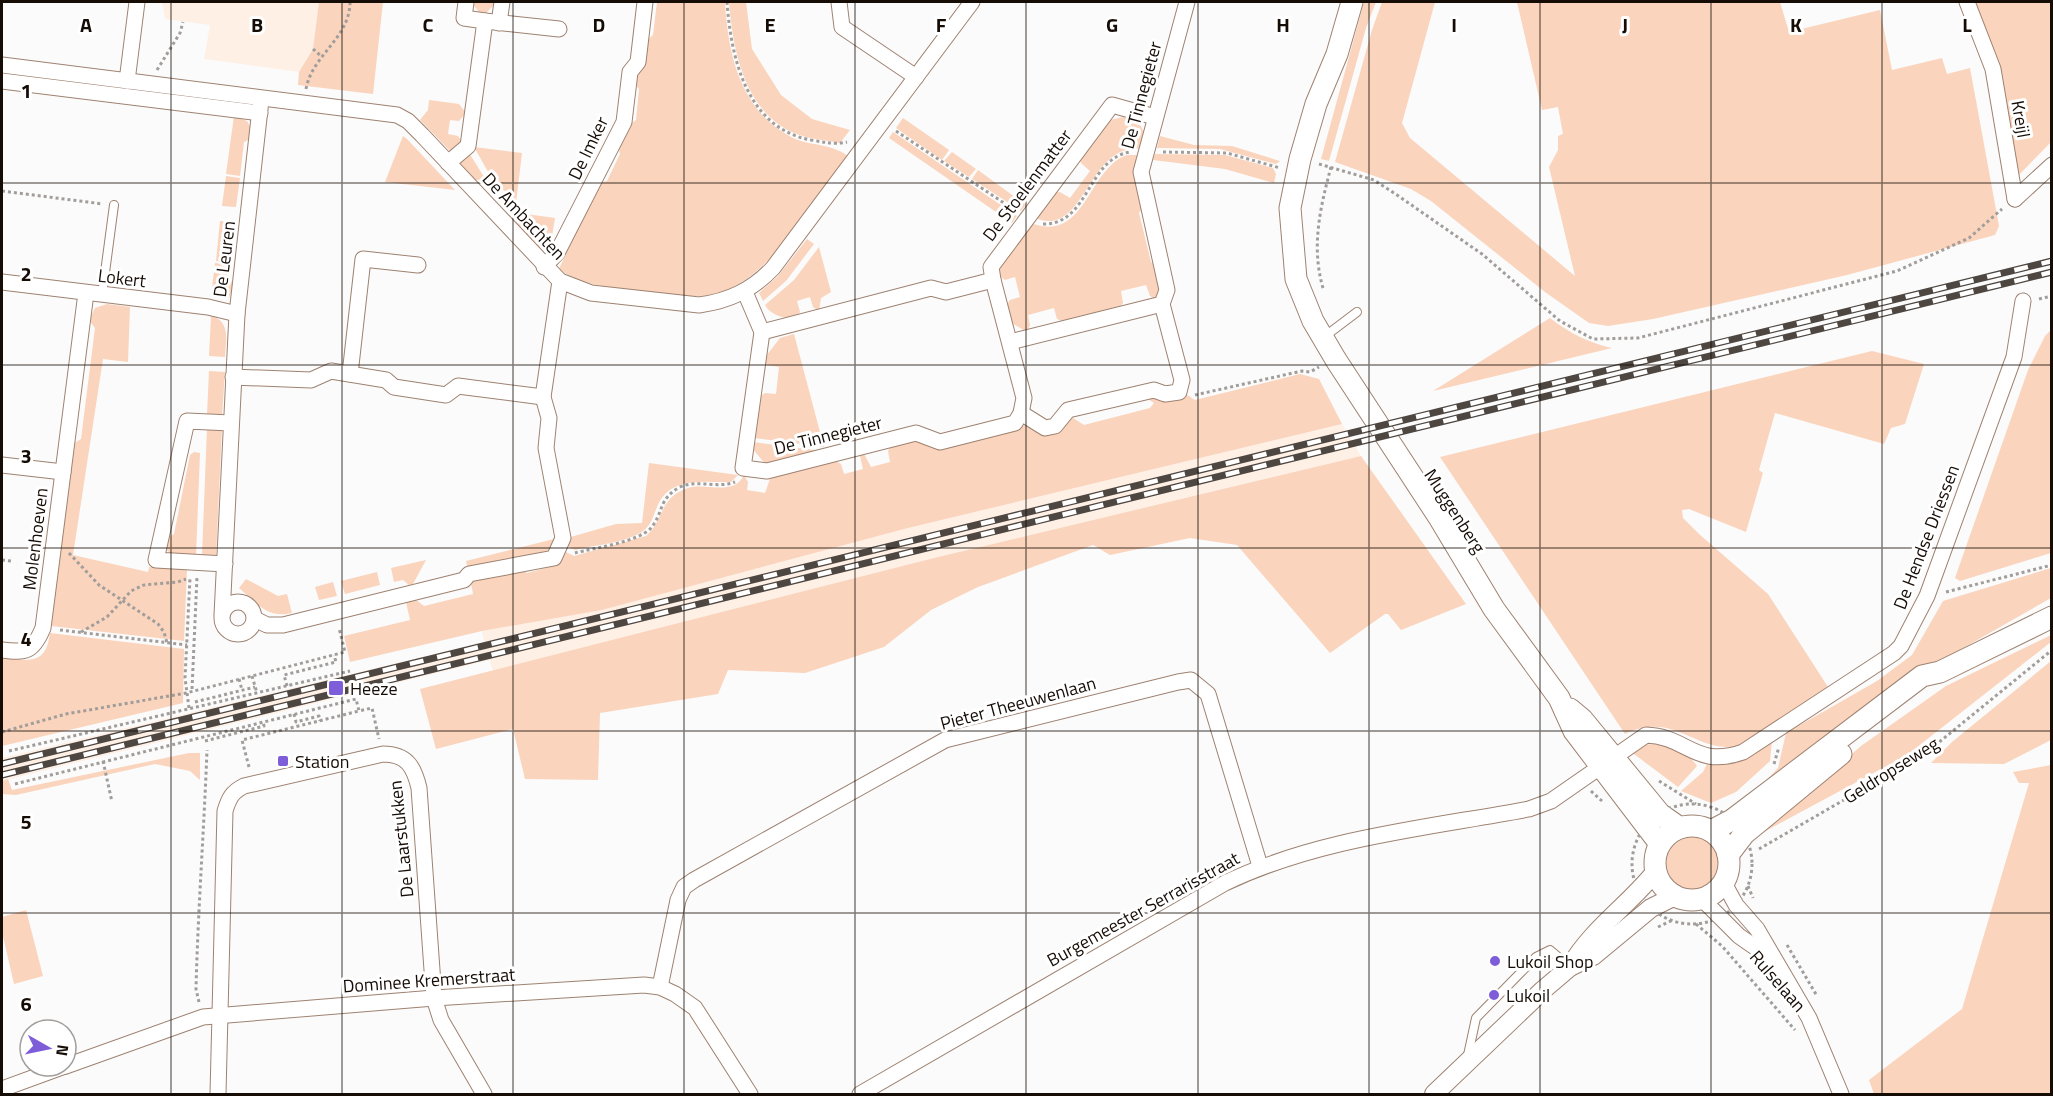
<svg xmlns="http://www.w3.org/2000/svg" width="2053" height="1096" font-family="'Titillium Web',sans-serif">
<style>
.built{fill:#fff0e6}
.green{fill:#fad4bc}
.lines{fill:none;stroke-linecap:round;stroke-linejoin:round}
.service-casing{stroke:#9e8271;stroke-width:10}
.minor-casing{stroke:#9e8271;stroke-width:17}
.tertiary-casing{stroke:#9e8271;stroke-width:20}
.secondary-casing{stroke:#9e8271;stroke-width:23}
.path{stroke:#a19d9b;stroke-width:3;stroke-dasharray:3 3;stroke-linecap:butt}
.service{stroke:#fff;stroke-width:8}
.minor{stroke:#fff;stroke-width:15}
.tertiary{stroke:#fff;stroke-width:18}
.secondary{stroke:#fff;stroke-width:21}
.rail-casing{stroke:#4d4641;stroke-width:7}
.rail{stroke:#fff;stroke-width:4.5;stroke-dasharray:14;stroke-linecap:butt}
.grid{fill:none;stroke:#160c06;stroke-width:1.5;stroke-opacity:0.55}
.poi-dot{fill:#7d5dd8;stroke:#fff;stroke-width:2}
.labels{text-anchor:middle;dominant-baseline:central;stroke-width:6;stroke-linejoin:round;paint-order:stroke}
.street-label{font-size:18px;fill:#160c06;stroke:#fff}
.poi-label{font-size:18px;fill:#160c06;stroke:#fff;text-anchor:start}
.grid-label{font-size:20px;text-anchor:middle;font-weight:bold;fill:#160c06;stroke:#fff;stroke-width:6;stroke-linejoin:round;paint-order:stroke}
</style>
<rect width="100%" height="100%" fill="#fbfbfb"/>
<g class="built">
<polygon points="162,2 319,2 313,49 299,72 204,59 210,25 165,19"/>
<polygon points="1342,424 1361,456 934,558 493,671 489,660 2,781 2,758 484,642 482,631 602,610 908,528"/>
</g>
<g class="green">
<polygon points="319,2 383,2 373,94 298,85 299,72 313,49"/>
<polygon points="471,2 497,2 487,12 479,12"/>
<path d="M657,2H725C728,54 740,110 791,137C811,147 828,142 848,156C815,200 769,282 714,294C690,299 666,294 642,291C613,287 583,287 559,269L598,183L607,181L620,154L618,146L627,126L636,120L639,89L634,83L646,41L653,35Z"/>
<path d="M729,2H746L752,49L781,95L812,119L850,130L840,143C825,140 808,139 794,133C744,111 733,50 729,2Z"/>
<polygon points="1364,2 1376,2 1366,28 1329,161 1321,159"/>
<polygon points="1382,2 1435,2 1402,123 1410,138 1575,276 1549,167 1558,150 1558,136 1563,134 1558,107 1542,110 1517,2 1780,2 1789,32 1880,10 1892,70 1942,58 1947,74 1970,68 1999,226 1995,235 1847,275 1653,319 1608,326 1589,323 1545,292 1431,201 1411,189 1335,162 1372,30"/>
<polygon points="1968,2 2051,2 2051,142 2014,180"/>
<polygon points="429,100 459,104 466,113 459,121 450,120 448,134 458,136 462,142 451,152 420,120 428,110"/>
<polygon points="234,116 247,121 252,130 252,138 244,142 240,176 226,174"/>
<path d="M1123,117L1138,121L1145,134L1141,149C1087,142 1086,239 1035,218L1053,193L1060,192L1070,198L1090,171L1081,163L1079,157L1106,121Z"/>
<polygon points="903,118 949,150 942,160 896,128"/>
<polygon points="893,132 1017,216 1012,223 889,138"/>
<polygon points="403,136 407,139 455,190 385,182"/>
<polygon points="1160,136 1194,145 1232,146 1280,161 1276,164 1220,149 1157,148"/>
<polygon points="474,147 522,153 516,203 491,177"/>
<polygon points="952,152 976,169 969,177 944,161"/>
<polygon points="469,153 486,180 475,180 460,164"/>
<polygon points="1155,154 1225,155 1273,168 1276,174 1274,183 1225,169 1153,160"/>
<path d="M1127,155H1139L1143,207L1139,213L1151,262L1157,266L1163,289L1156,300L1150,296L1146,285L1121,291L1123,303L1119,309L1064,322L1057,319L1054,308L1028,315L1030,325L1027,332L1010,322L1006,306L1010,300L1020,297L1015,277L1005,280L998,275L996,270L1031,223C1086,244 1087,169 1127,155Z"/>
<polygon points="978,170 1026,205 1021,211 972,179"/>
<polygon points="226,176 240,178 236,207 222,206"/>
<polygon points="526,214 555,218 551,242"/>
<polygon points="521,217 547,245 541,251 515,223"/>
<polygon points="220,221 234,222 230,263 216,261"/>
<polygon points="807,239 814,244 786,281 763,301 759,293 778,276"/>
<path d="M819,247L831,292L821,298L819,311L813,307L810,297L797,301L800,312L796,317C786,320 770,315 765,305L794,280Z"/>
<polygon points="215,263 230,265 228,277 234,285 229,298 211,296"/>
<polygon points="107,304 130,307 128,362 103,359 73,555 148,572 149,567 187,569 184,641 51,626 73,444 81,439 95,328 89,320 95,308"/>
<path d="M211,316C231,321 226,341 225,357L209,356Z"/>
<path d="M1550,318C1571,334 1587,342 1612,348L1433,391Z"/>
<polygon points="2051,330 2051,553 1960,581 1955,578 2028,370 2045,336"/>
<polygon points="794,334 824,447 754,438 759,397 765,393 776,394 779,367 767,365 763,360 780,338"/>
<path d="M1872,351L1924,364L1905,424L1891,428L1884,444L1775,413L1759,470L1763,473L1746,532L1689,509L1682,510L1683,518L1699,534L1768,594L1828,687L1741,746C1695,755 1676,710 1625,734L1440,457Z"/>
<polygon points="209,371 225,372 222,416 207,415"/>
<path d="M1300,374L1319,379L1342,424L908,528L602,610L482,631L350,662L344,636L410,620L406,602L416,600L424,606L473,594L470,578L517,567L527,573L558,565L566,552L574,556L646,536C665,520 658,498 688,488C705,482 734,497 744,475L748,482L747,490L765,493L771,476L834,460L841,464L844,474L863,469L860,456L863,452L871,467L890,462L888,451L891,445L917,438L935,448L1027,425L1044,435L1061,431L1070,416L1084,425L1150,408L1154,403L1146,398L1184,393L1195,400Z"/>
<polygon points="207,427 222,428 216,557 202,556"/>
<polygon points="753,442 823,451 767,466 752,448"/>
<polygon points="194,452 200,453 196,556 172,555 163,546 165,540 174,534 190,455"/>
<polygon points="1361,456 1466,604 1401,630 1388,614 1385,614 1330,653 1237,545 1190,538 1110,555 1093,545 978,587 931,610 884,647 805,673 728,670 718,694 600,713 598,780 525,779 513,729 436,749 420,689 934,558"/>
<path d="M649,463L738,475L731,482C705,483 670,475 657,507C653,516 652,524 643,531C626,543 595,545 575,550L569,547L567,538L616,524L642,523Z"/>
<polygon points="558,538 550,550 468,570 466,561"/>
<polygon points="426,560 413,584 409,585 403,580 394,582 391,568"/>
<polygon points="2051,568 2051,598 1882,694 1753,794 1778,768 1786,733 1877,681 1912,655 1943,601"/>
<polygon points="377,572 380,585 345,594 341,581"/>
<path d="M246,579L278,596L287,594L292,613C267,619 257,603 239,588Z"/>
<polygon points="333,582 337,596 319,600 315,587"/>
<path d="M50,633L184,649L183,703L2,746V657C28,661 46,666 50,633Z"/>
<polygon points="2051,635 2051,642 1907,755 1758,835 1861,746 1946,686"/>
<polygon points="2051,661 2051,740 2004,764 1931,763 1952,742"/>
<polygon points="1772,740 1770,761 1736,792 1711,803 1681,791 1703,772 1707,764 1744,760"/>
<path d="M1655,744C1671,746 1688,752 1697,766L1678,787L1630,751L1637,745Z"/>
<polygon points="189,753 200,753 200,780 190,771 155,764 16,795 2,794 2,781 8,779 12,790"/>
<polygon points="2051,765 2051,1094 1874,1094 1869,1080 1962,1009 2029,783 2019,783 2013,772"/>
<circle cx="1693" cy="864" r="27"/>
<polygon points="26,910 43,976 14,984 2,932 2,917"/>
</g>
<g class="lines">
<defs>
<g id="service">
<polyline points="102,295 114,205"/>
<polyline points="1324,337 1357,312"/>
<polyline points="1468,1055 1476,1018 1536,957 1550,950 1569,966"/>
</g>
<g id="minor">
<polyline points="839,2 842,27 916,77"/>
<polyline points="1967,2 1993,69 2015,199"/>
<polyline points="485,21 559,29"/>
<polyline points="499,23 502,2"/>
<path d="M2,65L397,115L408,121L422,135L560,281L591,293L699,305C729,301 752,290 773,268L972,2"/>
<polyline points="2,81 260,113"/>
<polyline points="127,81 137,2"/>
<polyline points="448,163 468,146 485,21 464,18 466,2"/>
<polyline points="2015,199 2052,165"/>
<polyline points="544,267 557,253 624,122 630,72 638,62 645,2"/>
<polyline points="2,282 208,307 237,314"/>
<polyline points="745,292 762,332 743,468 767,471 916,433 940,442 1015,423 1021,413 1024,398 993,280"/>
<polyline points="762,332 931,288 946,292 993,280 991,267 1112,105 1155,117"/>
<polyline points="1010,342 1162,304 1167,290 1141,172 1187,2"/>
<polyline points="350,374 363,259 418,265"/>
<polyline points="233,377 311,380 331,371 386,380 394,387 446,395 458,386 543,397"/>
<polyline points="1021,413 1045,428 1055,426 1068,410 1154,390 1165,394 1179,392 1182,380 1162,304"/>
<polyline points="2,465 63,472"/>
<polyline points="225,564 156,560 187,421 231,423"/>
<circle cx="238" cy="618" r="16"/>
<polyline points="222,615 237,314 261,100"/>
<polyline points="255,619 267,625 283,625 464,580 469,574 554,558 563,538 546,448 549,418 543,397 560,281"/>
<path d="M2,650C26,653 33,652 43,628L86,293"/>
<polyline points="1724,883 1736,905 1757,929 1809,1018 1841,1094"/>
<polyline points="1702,899 1739,936 1772,959"/>
<polyline points="660,987 678,900 684,887 694,880 945,740 1178,682 1191,680 1208,694 1260,866"/>
<polyline points="66,1066 203,1017 434,998 644,985 660,987 675,994 695,1008 750,1094"/>
<polyline points="2,1089 65,1066"/>
<path d="M218,1094L225,811C229,798 232,792 244,786L383,754C407,754 414,767 419,788L434,998L441,1020L484,1094"/>
<path d="M860,1094L1225,883C1319,838 1427,828 1529,809L1551,801L1646,735C1687,736 1695,769 1743,752L1894,653L1901,646L1927,596L2014,357L2023,301"/>
</g>
<g id="tertiary">
<path d="M1570,967C1592,929 1629,905 1656,871"/>
<polyline points="1434,1094 1543,990 1570,967 1593,956 1651,908 1675,896"/>
</g>
<g id="secondary">
<polyline points="1352,2 1337,54 1316,104 1300,159 1290,208 1296,279 1313,321 1336,360 1440,519 1494,609 1559,698 1574,731 1660,844"/>
<polyline points="1570,709 1582,719 1660,814 1680,828"/>
<circle cx="1692" cy="863" r="37"/>
<polyline points="1711,831 1732,820 1922,676 1940,672 2052,617"/>
<polyline points="1728,855 1744,834 1841,754"/>
</g>
</defs>
<use href="#service" class="service-casing"/>
<use href="#minor" class="minor-casing"/>
<use href="#tertiary" class="tertiary-casing"/>
<use href="#secondary" class="secondary-casing"/>
<g class="path">
<path d="M727,2C731,57 746,128 811,140C824,142 834,145 847,142"/>
<polyline points="313,49 322,57"/>
<polyline points="157,70 180,33 183,22"/>
<path d="M306,89C312,55 350,38 350,2"/>
<polyline points="896,131 1013,209"/>
<polyline points="1163,152 1227,153 1280,168"/>
<polyline points="1319,164 1374,180 1397,195 1482,254 1560,321 1593,339 1638,338 1897,271 1969,238 2002,209"/>
<polyline points="2,191 103,204"/>
<path d="M1043,224C1089,225 1087,159 1130,152"/>
<path d="M1323,288C1311,247 1320,208 1331,167"/>
<polyline points="2039,299 2052,296"/>
<polyline points="1195,395 1302,371 1310,372 1319,367"/>
<polyline points="69,553 99,585 158,624 164,632 167,643"/>
<path d="M575,553C594,548 638,542 651,528C664,512 658,499 680,487C698,479 718,489 735,482"/>
<polyline points="2,560 11,561"/>
<polyline points="1946,592 2052,565"/>
<polyline points="60,630 187,645"/>
<polyline points="81,632 107,617 131,591 144,585 178,582 186,579"/>
<polyline points="252,676 257,693"/>
<polyline points="239,679 242,690"/>
<polyline points="287,686 284,675 336,662 334,655"/>
<polyline points="192,689 197,577"/>
<polyline points="195,702 255,687"/>
<polyline points="189,708 185,678 190,578"/>
<polyline points="294,714 296,722 319,716 320,721"/>
<polyline points="2,732 66,714 186,693 345,652 339,628"/>
<polyline points="205,741 264,726 263,721"/>
<polyline points="9,751 350,671"/>
<polyline points="103,761 112,802"/>
<polyline points="1774,764 1779,747"/>
<polyline points="249,767 242,740 359,711"/>
<polyline points="1659,781 1696,804"/>
<polyline points="15,784 356,699 359,711 372,708 379,739"/>
<polyline points="1591,791 1602,801"/>
<circle cx="1692" cy="864" r="60"/>
<polyline points="1759,849 1927,752 2052,650"/>
<polyline points="1748,886 1753,898"/>
<polyline points="1696,924 1722,946 1795,1030"/>
<polyline points="1658,927 1671,921"/>
<polyline points="1787,945 1817,996"/>
<path d="M199,1002L196,989C198,909 204,830 207,750"/>
</g>
<use href="#service" class="service"/>
<use href="#minor" class="minor"/>
<use href="#tertiary" class="tertiary"/>
<use href="#secondary" class="secondary"/>
<defs>
<g id="rail">
<polyline points="2,764 2052,261"/>
<polyline points="2,775 2052,272"/>
</g>
</defs>
<use href="#rail" class="rail-casing"/>
<use href="#rail" class="rail"/>
</g>
<path class="grid" d="M171,2V1094M342,2V1094M513,2V1094M684,2V1094M855,2V1094M1026,2V1094M1198,2V1094M1369,2V1094M1540,2V1094M1711,2V1094M1882,2V1094M2,183H2052M2,365H2052M2,548H2052M2,731H2052M2,913H2052"/>
<g class="poi-dot">
<rect x="328" y="680" width="16" height="16" rx="3"/>
<rect x="277" y="755" width="12" height="12" rx="3"/>
<circle cx="1495" cy="961" r="6"/>
<circle cx="1494" cy="995" r="6"/>
</g>
<g class="labels">
<g class="street-label">
<text transform="translate(1141 95) rotate(-75)">De Tinnegieter</text>
<text transform="translate(2021 119) rotate(80)">Kreijl</text>
<text transform="translate(588 148) rotate(-64)">De Imker</text>
<text transform="translate(1027 185) rotate(-53)">De Stoelenmatter</text>
<text transform="translate(524 216) rotate(47)">De Ambachten</text>
<text transform="translate(224 259) rotate(-83)">De Leuren</text>
<text transform="translate(122 278) rotate(7)">Lokert</text>
<text transform="translate(828 435) rotate(-14)">De Tinnegieter</text>
<text transform="translate(1455 511) rotate(57)">Muggenberg</text>
<text transform="translate(1926 537) rotate(-69)">De Hendse Driessen</text>
<text transform="translate(35 539) rotate(-83)">Molenhoeven</text>
<text transform="translate(1018 703) rotate(-15)">Pieter Theeuwenlaan</text>
<text transform="translate(1891 770) rotate(-32)">Geldropseweg</text>
<text transform="translate(401 839) rotate(-96)">De Laarstukken</text>
<text transform="translate(1143 909) rotate(-29)">Burgemeester Serrarisstraat</text>
<text transform="translate(429 980) rotate(-4)">Dominee Kremerstraat</text>
<text transform="translate(1778 981) rotate(49)">Rulselaan</text>
</g>
<g class="poi-label">
<text x="350" y="688">Heeze</text>
<text x="295" y="761">Station</text>
<text x="1507" y="961">Lukoil Shop</text>
<text x="1506" y="995">Lukoil</text>
</g>
</g>
<g class="grid-label">
<text x="86" y="32">A</text>
<text x="257" y="32">B</text>
<text x="428" y="32">C</text>
<text x="599" y="32">D</text>
<text x="770" y="32">E</text>
<text x="941" y="32">F</text>
<text x="1112" y="32">G</text>
<text x="1283" y="32">H</text>
<text x="1454" y="32">I</text>
<text x="1625" y="32">J</text>
<text x="1796" y="32">K</text>
<text x="1967" y="32">L</text>
<text x="26" y="98">1</text>
<text x="26" y="281">2</text>
<text x="26" y="463">3</text>
<text x="26" y="646">4</text>
<text x="26" y="829">5</text>
<text x="26" y="1011">6</text>
</g>
<rect width="2053" height="1096" fill="none" stroke="#160c06" stroke-width="6"/>
<g transform="translate(48 1048) rotate(99)"><circle r="28" fill="#ffffff" stroke="#a29e9b" stroke-width="1.5"/>
<path d="M0-4.5L10 22L0 15L-10 22Z" fill="#7d5dd8"/>
<text y="-9" font-size="16" font-weight="bold" text-anchor="middle" fill="#160c06">N</text>
</g>
</svg>
